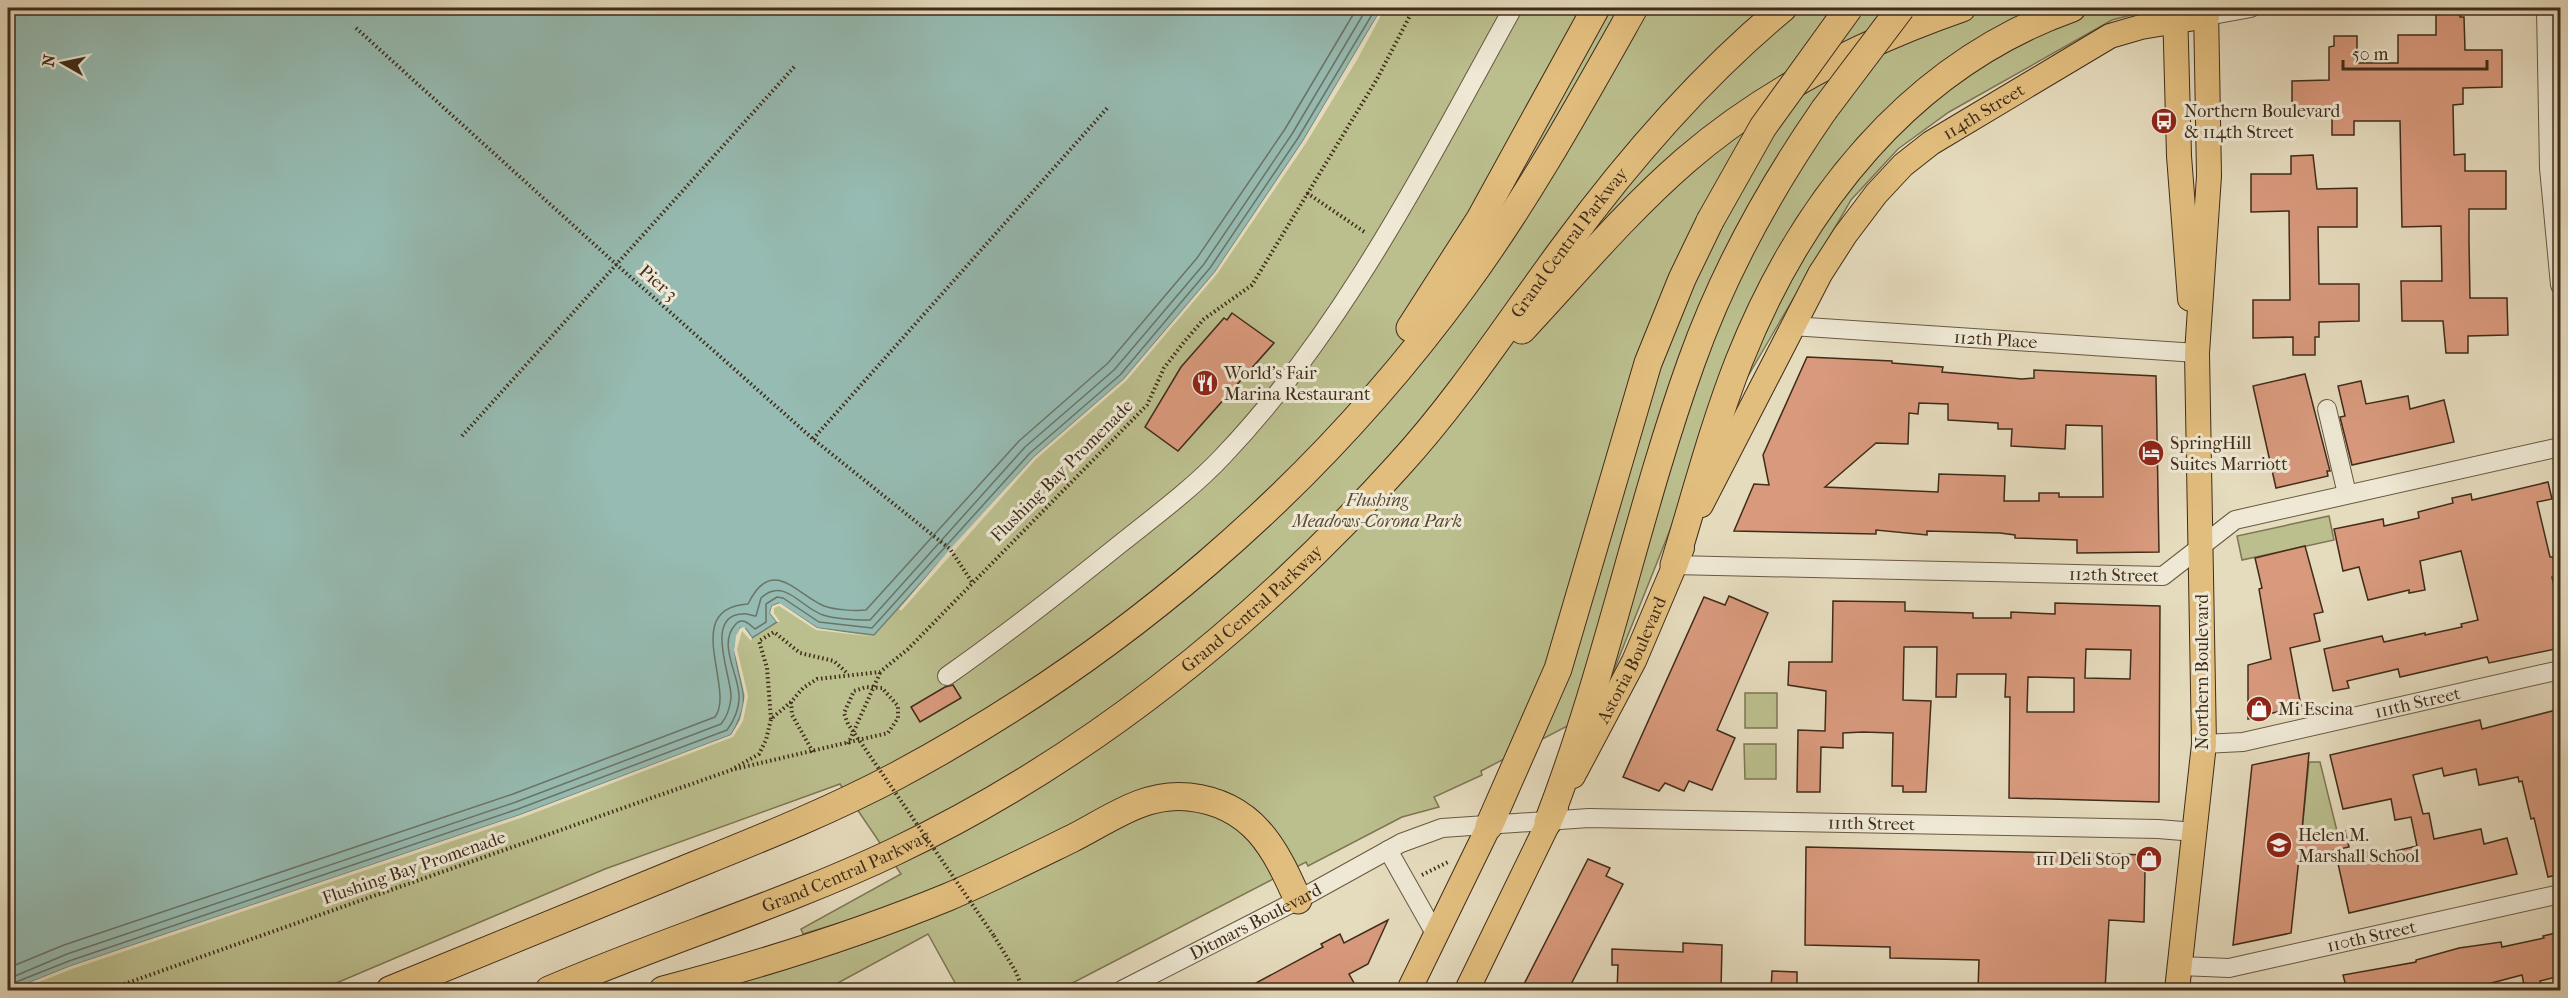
<svg xmlns="http://www.w3.org/2000/svg" width="2568" height="998" font-family="'IM FELL French Canon',serif">
<style>
.green{fill:#bbbe8d;stroke:#7e7554;stroke-width:1.5}
.water{fill:#96bbb2;stroke:#748275;stroke-width:1.5}
.pier{fill:#e5dbbd}
.lines{fill:none;stroke-linecap:round;stroke-linejoin:round}
.shore{stroke:#6b7466;stroke-width:1.5}
.building{fill:#d8997c;stroke:#402c1a;stroke-width:1.5;fill-rule:evenodd}
.minor-casing{stroke:#695843;stroke-width:20}
.major-casing{stroke:#402c1a;stroke-width:26}
.highway-casing{stroke:#402c1a;stroke-width:29}
.path{stroke:#402c1a;stroke-width:4;stroke-dasharray:1.5 3;stroke-linecap:butt}
.minor{stroke:#eee8d4;stroke-width:18}
.major{stroke:#e2be7e;stroke-width:24}
.highway{stroke:#e2be7e;stroke-width:27}
.highway-bridge-casing{stroke:#402c1a;stroke-width:29;stroke-linecap:butt}
.path-bridge{stroke:#402c1a;stroke-width:4;stroke-dasharray:1.5 3;stroke-linecap:butt}
.highway-bridge{stroke:#e2be7e;stroke-width:27}
.labels{text-anchor:middle;dominant-baseline:central;stroke-width:6;stroke-linejoin:round;paint-order:stroke}
.street-label{font-size:18px;fill:#402c1a;stroke:#eee8d4}
.poi-label{font-size:18px;fill:#402c1a;stroke:#eee8d4;text-anchor:start}
.park-label{font-size:18px;font-style:italic;fill:#594931;stroke:#eee8d4}
</style>
<rect width="100%" height="100%" fill="#e5dbbd"/>
<filter id="stains"><feTurbulence type="fractalNoise" baseFrequency=".00333" numOctaves="4"/><feColorMatrix values="0 0 0 0 .2 0 0 0 0 .09 0 0 0 0 .02 0 0 0 .5 -.17"/></filter>
<radialGradient id="worn" r=".72"><stop offset=".6" stop-color="#630" stop-opacity="0"/><stop offset="1" stop-color="#630" stop-opacity=".3"/></radialGradient>
<g class="green">
<polygon points="1321,8 2159,8 2112,20 1949,112 1898,149 1851,200 1696,465 1598,710 1481,771 1482,775 1434,797 1439,807 1402,817 1308,866 1306,862 1059,990 959,990 928,934 825,990 707,990 902,904 803,934 801,929 901,874 840,784 605,869 320,990 8,990 8,353"/>
<polygon points="2329,516 2334,540 2242,560 2237,536"/>
<rect x="1745" y="693" width="32" height="35"/>
<polygon points="1744,744 1776,744 1776,779 1745,779"/>
<polygon points="2309,762 2320,762 2337,831 2302,831"/>
</g>
<path class="water" d="M8,8H1382L1303,141L1215,272L1124,379L1034,457L874,635L817,628L779,603L772,606L770,613L777,622L752,638L746,629L740,628C738,635 734,644 735,652C739,690 754,696 731,735L520,815L71,966L11,990H8Z"/>
<g class="pier">
<polygon points="1382,8 1385,8 1357,60 1306,143 1217,274 1126,381 1036,459 901,611 899,609 950,549 1034,457 1124,379 1215,272 1303,141"/>
<polygon points="780,603 817,628 876,637 816,630 779,606 774,608 774,613 780,622 777,622 770,613 772,606"/>
<polygon points="744,627 752,638 751,641 742,631 737,649 748,696 743,721 733,737 521,818 72,969 19,990 11,990 71,966 520,815 731,735 740,720 745,696 734,650 736,636 740,628"/>
</g>
<g class="lines">
<g class="shore">
<path d="M8,968L64,945L513,794L715,717C736,689 680,608 748,604C772,555 796,594 824,606C835,610 855,611 866,610L1019,441L1108,363L1197,258L1285,129L1357,8"/>
<path d="M8,979L67,954L516,802L721,724C727,717 730,707 731,698C733,680 703,616 742,614C747,613 752,616 756,616L761,598C784,576 801,608 823,615C836,619 856,620 870,620L1025,447L1114,370L1204,264L1292,134L1367,8"/>
<path d="M12,990L16,982L69,961L518,809L727,730C734,721 740,707 739,695C738,673 718,644 735,625C742,616 749,624 755,629L766,622V604L777,597L783,598L819,622L872,628L1030,453L1120,375L1210,268L1298,138L1376,8"/>
</g>
</g>
<g class="building">
<polygon points="2436,8 2459,8 2460,17 2464,17 2465,50 2502,50 2502,87 2463,88 2463,104 2453,105 2454,155 2465,154 2465,171 2506,171 2506,209 2469,209 2469,242 2470,298 2507,298 2508,335 2468,336 2468,353 2446,353 2443,321 2402,321 2401,281 2442,281 2441,226 2402,227 2400,121 2354,121 2354,135 2332,135 2332,117 2292,118 2292,81 2329,80 2329,47 2334,46 2334,36 2357,36 2357,63 2398,63 2398,35 2436,35"/>
<polygon points="2313,155 2317,189 2357,188 2357,227 2318,227 2319,284 2359,284 2359,321 2319,322 2319,337 2315,337 2315,355 2293,355 2293,337 2253,338 2253,300 2290,300 2289,211 2251,212 2251,174 2291,174 2291,156"/>
<polygon points="1232,313 1274,343 1178,451 1145,427 1181,367 1224,318 1227,320"/>
<path d="M1807,357L1892,361V363L1943,367L1942,372L2022,379L2034,378V370L2156,376L2159,552L2077,553V540L2015,538V535L2000,533L1927,531V535L1876,530V534L1734,531L1754,484L1769,485L1763,455ZM1919,403L1948,404V420L1998,423V429H2012L2011,446L2065,449L2066,425L2102,426L2103,497H2059V493H2039V501H2004L2005,476L1939,474L1938,492L1825,487L1876,443L1908,444L1909,413L1918,414Z"/>
<polygon points="2305,374 2330,471 2327,471 2328,476 2276,488 2253,386"/>
<polygon points="2361,381 2366,404 2408,396 2410,409 2444,400 2454,442 2352,465 2340,417 2345,416 2338,386"/>
<polygon points="2548,482 2552,499 2537,502 2550,557 2553,557 2557,576 2552,577 2560,613 2560,648 2489,663 2487,657 2400,677 2398,669 2347,681 2349,688 2333,691 2324,649 2382,636 2384,642 2425,633 2425,635 2462,627 2461,624 2478,620 2461,551 2420,561 2425,590 2409,593 2409,590 2368,600 2359,567 2343,571 2334,529 2383,519 2384,526 2419,518 2418,512 2453,503 2452,498 2471,494 2472,500"/>
<polygon points="2305,546 2323,612 2314,614 2320,641 2290,648 2301,706 2248,719 2248,665 2271,659 2259,589 2262,588 2255,558"/>
<polygon points="1729,596 1768,613 1717,730 1735,738 1712,790 1689,781 1684,791 1665,783 1659,791 1623,777 1704,597 1725,605"/>
<path d="M1833,601L1905,602V611L1973,613V618H2011V612L2055,614V603L2160,606L2159,802L2009,798L2010,697H2005L2006,674H1957L1956,697H1936L1937,647H1904L1903,700L1931,701L1926,792H1903V786H1892L1893,733L1863,732L1843,733V748L1821,747L1820,792H1797L1798,730L1825,731L1826,691L1788,685L1789,662H1832ZM2086,649L2131,650L2130,679L2085,678ZM2028,677L2074,678V712H2027Z"/>
<polygon points="953,685 961,698 920,722 911,707 945,687"/>
<polygon points="2560,709 2560,874 2548,877 2534,818 2531,819 2522,781 2519,782 2518,777 2479,785 2476,769 2444,776 2442,768 2413,775 2423,814 2429,813 2434,839 2481,829 2484,844 2507,838 2517,874 2349,913 2337,859 2377,850 2378,855 2417,846 2411,817 2395,820 2391,799 2343,809 2330,755 2480,720 2482,729"/>
<polygon points="2309,753 2301,841 2345,831 2349,847 2299,858 2291,933 2233,945 2252,765"/>
<polygon points="1806,847 2152,855 2151,871 2145,871 2144,922 2109,920 2105,990 1978,990 1979,960 1890,958 1890,947 1805,945"/>
<polygon points="1588,859 1610,868 1606,876 1623,884 1568,990 1521,990"/>
<polygon points="1388,920 1368,964 1349,974 1358,990 1243,990 1323,947 1321,944 1340,934 1344,943"/>
<polygon points="2560,932 2560,976 2540,981 2542,990 2525,990 2522,975 2465,990 2347,990 2343,975 2416,962 2416,960 2459,948 2501,942 2502,947 2544,938 2543,936"/>
<polygon points="1683,943 1722,945 1721,990 1617,990 1618,965 1612,965 1612,949 1683,952"/>
<polygon points="1772,971 1797,972 1797,990 1771,990"/>
</g>
<g class="lines">
<defs>
<g id="minor">
<polyline points="2546,8 2549,168 2560,285"/>
<polyline points="2207,16 2251,8"/>
<path id="s1" d="M1792,326L2197,353"/>
<polyline points="2327,409 2347,494"/>
<path id="s2" d="M1674,565L2163,576L2235,520L2560,447"/>
<path d="M947,676C1007,634 1063,590 1120,544C1155,516 1192,489 1223,456C1345,328 1428,161 1513,8"/>
<path id="s3" d="M2204,744L2243,742L2560,670"/>
<polyline points="1388,850 1436,935"/>
<path id="s4" d="M2180,966L2229,968L2560,894"/>
<path id="s5" d="M1122,990L1298,900L1401,843L1442,828L1589,818L2158,829L2195,832"/>
</g>
<g id="major">
<polyline points="2175,8 2179,156 2190,299"/>
<path id="s6" d="M1701,505L1820,274L1845,235L1876,194L1903,165L1931,143L2110,36L2141,27L2207,16"/>
<path id="s7" d="M1573,776L1634,661L1682,548"/>
<polyline points="1409,990 1489,826"/>
<polyline points="1467,990 1556,807"/>
<polyline points="2177,990 2204,744 2197,353 2209,176 2206,8"/>
</g>
<g id="highway">
<polyline points="1410,328 1480,219 1596,8"/>
<path d="M1522,330C1575,273 1627,211 1686,160C1765,92 1864,42 1962,8"/>
<path d="M1674,565C1695,497 1713,427 1739,361C1801,205 1909,66 2072,8"/>
<path d="M1548,822C1606,672 1637,514 1691,363C1723,273 1770,188 1824,110"/>
<polyline points="1489,826 1558,669 1648,363 1682,279 1710,221"/>
<path d="M390,990C486,951 582,912 678,872C752,842 826,813 896,776C1117,658 1315,490 1463,287C1527,200 1581,102 1634,8"/>
<path id="s8" d="M549,990C663,941 782,905 894,852C1087,760 1256,623 1399,465C1461,397 1510,320 1565,246C1629,159 1700,77 1783,8"/>
<path d="M663,990C759,965 855,935 948,897C990,879 1030,859 1071,839C1109,820 1144,792 1189,797C1253,804 1275,848 1298,900"/>
</g>
</defs>
<use href="#minor" class="minor-casing"/>
<use href="#major" class="major-casing"/>
<use href="#highway" class="highway-casing"/>
<g class="path">
<polyline points="356,28 617,265 813,439 950,549 972,582"/>
<polyline points="1307,193 1366,233"/>
<polyline points="462,436 795,66"/>
<polyline points="813,439 1109,106"/>
<polyline points="791,702 792,715 813,752"/>
<polyline points="771,719 767,668 759,641 774,632 800,653 834,661 848,674"/>
<polyline points="848,744 880,673"/>
<polyline points="735,769 888,733 898,718 898,706 882,688"/>
<polyline points="1422,875 1450,861"/>
<polyline points="994,936 1016,972 1023,990"/>
<polyline points="107,990 731,770 759,754 766,740 771,719 791,702 803,688 817,679 880,672 908,649 1147,405 1164,368 1184,342 1204,319 1252,285 1377,79 1414,8"/>
</g>
<use href="#minor" class="minor"/>
<use href="#major" class="major"/>
<use href="#highway" class="highway"/>
<defs>
<g id="highway-bridge">
<polyline points="1824,110 1901,8"/>
<polyline points="1710,221 1763,127 1849,8"/>
</g>
</defs>
<use href="#highway-bridge" class="highway-bridge-casing"/>
<polyline class="path-bridge" points="882,688 866,687 854,691 844,713 848,724 994,936"/>
<use href="#highway-bridge" class="highway-bridge"/>
</g>
<defs>
<symbol id="bus-disc" viewBox="-11 -11 22 22"><circle r="9.5" fill="#8f2418" stroke="#eee8d4"/><path d="M-5-6H5V4H4V6H2V4H-2V6H-4V4H-5ZM-3.5-4V0h7V-4ZM-3.5 1.2v1.5H-2V1.2ZM2 1.2v1.5H3.5V1.2Z" fill="#fff"/></symbol>
<symbol id="restaurant-disc" viewBox="-11 -11 22 22"><circle r="9.5" fill="#8f2418" stroke="#eee8d4"/><path d="M-5-6h1v4h1v-4h1v4h1v-4h1v5L-1.5 .5V6h-2V.5L-5-1ZM5-6V6H3V1.5H1.5Q1.5-4 5-6Z" fill="#fff"/></symbol>
<symbol id="hotel-disc" viewBox="-11 -11 22 22"><circle r="9.5" fill="#8f2418" stroke="#eee8d4"/><path d="M-6-4.5h1.5V1H6V5H4.5V3h-9V5H-6ZM-4 0a1.8 1.8 0 1 1 3.6 0ZM.5 0V-2.5h3Q6-2.5 6 0Z" fill="#fff"/></symbol>
<symbol id="shop-disc" viewBox="-11 -11 22 22"><circle r="9.5" fill="#8f2418" stroke="#eee8d4"/><path d="M-5-2.5h2.3a2.7 3.5 0 0 1 5.4 0H5L5.5 6h-11ZM-1.5-2.5h3a1.5 2.3 0 0 0-3 0Z" fill="#fff"/></symbol>
<symbol id="school-disc" viewBox="-11 -11 22 22"><circle r="9.5" fill="#8f2418" stroke="#eee8d4"/><path d="M0-5L7-2L0 1L-7-2ZM-4 1L0 2.5L4 1V4Q0 6-4 4Z" fill="#fff"/></symbol>
</defs>
<g fill-rule="evenodd">
<use href="#bus-disc" x="2149" y="106" width="30" height="30"/>
<use href="#restaurant-disc" x="1190" y="368" width="30" height="30"/>
<use href="#hotel-disc" x="2136" y="438" width="30" height="30"/>
<use href="#shop-disc" x="2244" y="694" width="30" height="30"/>
<use href="#school-disc" x="2264" y="830" width="30" height="30"/>
<use href="#shop-disc" x="2134" y="844" width="30" height="30"/>
</g>
<g class="labels">
<g class="street-label">
<text stroke="none"><textPath href="#s6" startOffset="494">114th Street</textPath></text>
<text stroke="none"><textPath href="#s8" startOffset="1292">Grand Central Parkway</textPath></text>
<text transform="translate(658 283) rotate(41)">Pier 3</text>
<text stroke="none"><textPath href="#s1" startOffset="204">112th Place</textPath></text>
<text transform="translate(1062 471) rotate(-45)">Flushing Bay Promenade</text>
<text stroke="none"><textPath href="#s2" startOffset="440">112th Street</textPath></text>
<text stroke="none"><textPath href="#s8" startOffset="806">Grand Central Parkway</textPath></text>
<text stroke="none"><textPath href="#s7" startOffset="130">Astoria Boulevard</textPath></text>
<text transform="translate(2202 672) rotate(-90)">Northern Boulevard</text>
<text stroke="none"><textPath href="#s3" startOffset="218">111th Street</textPath></text>
<text stroke="none"><textPath href="#s5" startOffset="789">111th Street</textPath></text>
<text transform="translate(414 868) rotate(-19)">Flushing Bay Promenade</text>
<text stroke="none"><textPath href="#s8" startOffset="320">Grand Central Parkway</textPath></text>
<text stroke="none"><textPath href="#s5" startOffset="150">Ditmars Boulevard</textPath></text>
<text stroke="none"><textPath href="#s4" startOffset="195">110th Street</textPath></text>
</g>
<g class="poi-label">
<text x="2184" y="111">Northern Boulevard<tspan x="2184" dy="21">&amp; 114th Street</tspan></text>
<text x="1224" y="373">World's Fair<tspan x="1224" dy="21">Marina Restaurant</tspan></text>
<text x="2170" y="443">SpringHill<tspan x="2170" dy="21">Suites Marriott</tspan></text>
<text x="2278" y="709">Mi Escina</text>
<text x="2298" y="835">Helen M.<tspan x="2298" dy="21">Marshall School</tspan></text>
<text x="2130" y="859" text-anchor="end">111 Deli Stop</text>
</g>
<g class="park-label">
<text x="1377" y="500">Flushing<tspan x="1377" dy="21">Meadows-Corona Park</tspan></text>
</g>
</g>
<rect width="2568" height="998" fill="none" stroke="#e5dbbd" stroke-width="30"/>
<rect x="9" y="9" width="2550" height="980" fill="none" stroke="#402c1a" stroke-width="3"/>
<rect x="15" y="15" width="2538" height="968" fill="none" stroke="#402c1a" stroke-width="1.5"/>
<g transform="translate(63 63) rotate(279)" stroke="#eee8d4" stroke-width="4.5" paint-order="stroke">
<path d="M0-4.5L10 22L0 15L-10 22Z" fill="#402c1a"/>
<text y="-9" font-size="16" font-weight="bold" text-anchor="middle" fill="#402c1a">N</text>
</g>
<path d="M2343 60v9h144v-9" fill="none" stroke="#402c1a" stroke-width="3"/>
<text x="2352" y="60" font-size="18" fill="#402c1a" stroke="#eee8d4" stroke-width="4.5" paint-order="stroke">50 m</text>
<rect width="100%" height="100%" filter="url(#stains)"/>
<rect width="100%" height="100%" fill="url(#worn)"/>
</svg>
